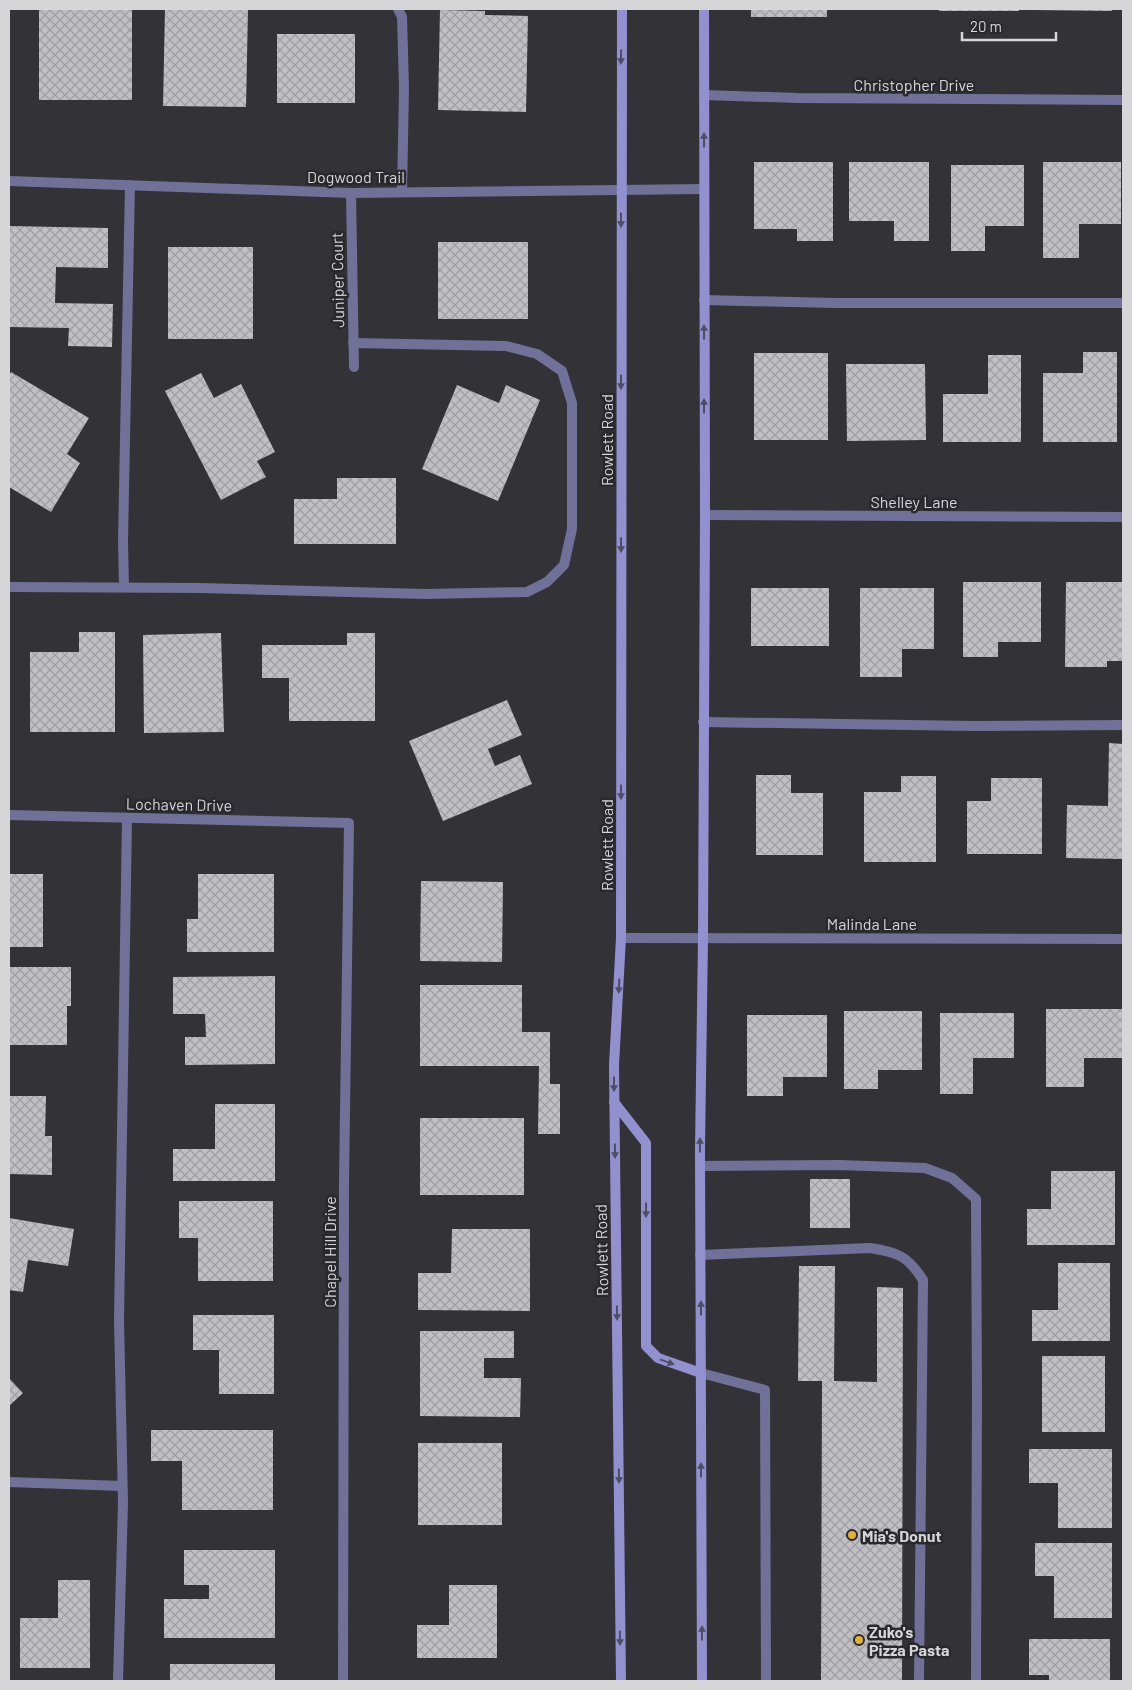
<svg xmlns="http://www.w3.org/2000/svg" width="1132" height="1690" font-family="Barlow,sans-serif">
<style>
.building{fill:url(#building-cross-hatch)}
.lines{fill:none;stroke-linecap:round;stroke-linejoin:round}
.service{stroke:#717098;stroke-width:10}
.minor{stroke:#717098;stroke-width:10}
.secondary{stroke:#9390d0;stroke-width:10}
.oneway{fill:#4e4d66}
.poi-dot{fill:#dfb034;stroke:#29292d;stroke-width:2}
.labels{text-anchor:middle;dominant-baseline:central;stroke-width:5;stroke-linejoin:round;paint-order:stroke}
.street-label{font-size:16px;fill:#d6d6d9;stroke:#29292d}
.poi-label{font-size:16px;font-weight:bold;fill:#d6d6d9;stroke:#29292d;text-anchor:start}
</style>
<defs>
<pattern id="building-cross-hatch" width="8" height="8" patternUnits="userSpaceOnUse" patternTransform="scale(1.25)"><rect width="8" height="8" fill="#bfbfc4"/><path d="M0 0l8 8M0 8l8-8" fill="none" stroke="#9f9fa3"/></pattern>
</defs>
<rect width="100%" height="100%" fill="#333337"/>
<g class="building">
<rect x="39" y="9" width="93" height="91"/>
<polygon points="165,9 248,9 246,107 163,106"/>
<rect x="751" y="9" width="76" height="8"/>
<rect x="939" y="9" width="80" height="2"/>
<polygon points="1032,9 1112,9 1112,11 1032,10"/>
<polygon points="440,10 485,11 485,15 528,16 526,112 438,110"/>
<rect x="277" y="34" width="78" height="69"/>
<polygon points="754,162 833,162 833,241 797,241 797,229 754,229"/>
<polygon points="849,162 929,162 929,241 894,241 894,221 849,221"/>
<polygon points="1043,162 1121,162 1121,224 1079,224 1079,258 1043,258"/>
<polygon points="951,165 1024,165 1024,226 985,226 985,251 951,251"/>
<polygon points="9,226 108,228 108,268 56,267 55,303 113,304 112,347 68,346 69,328 9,327"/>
<rect x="438" y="242" width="90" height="77"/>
<rect x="168" y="247" width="85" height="92"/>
<polygon points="1083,352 1117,352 1117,442 1043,442 1043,373 1083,373"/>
<rect x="754" y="353" width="74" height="87"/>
<polygon points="988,355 1021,355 1021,442 943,442 943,394 988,394"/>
<polygon points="846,364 925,364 926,440 847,441"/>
<polygon points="11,372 89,418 67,454 80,463 51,512 9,487 9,376"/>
<polygon points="201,373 214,398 241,384 275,452 257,461 266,477 221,500 165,391"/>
<polygon points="457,385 499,403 506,385 540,400 498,501 422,469"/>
<polygon points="337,478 396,478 396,544 294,544 294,499 337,499"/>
<polygon points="963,582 1041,582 1041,642 998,642 998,657 963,657"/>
<polygon points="1066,582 1123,582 1123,661 1107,661 1107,667 1065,667"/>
<rect x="751" y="588" width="78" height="58"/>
<polygon points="860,588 934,588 934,649 902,649 902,677 860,677"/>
<polygon points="79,632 115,632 115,732 30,732 30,652 79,652"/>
<polygon points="221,633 224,732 144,733 143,635"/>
<polygon points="347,633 375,633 375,721 289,721 289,678 262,678 262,645 347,645"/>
<polygon points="507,700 522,735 488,749 495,766 520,755 532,784 443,821 409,741"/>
<polygon points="1109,743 1123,744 1123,859 1066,858 1067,805 1108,806"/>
<polygon points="756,775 791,775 791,793 823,793 823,855 756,855"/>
<polygon points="901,776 936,776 936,862 864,862 864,792 901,792"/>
<polygon points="991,778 1042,778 1042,854 967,854 967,801 991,801"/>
<rect x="9" y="874" width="34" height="73"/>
<polygon points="198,874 274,874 274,952 187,952 187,919 198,919"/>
<polygon points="421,881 503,882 502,962 420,961"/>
<polygon points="9,967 71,967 71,1006 67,1006 67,1045 9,1045"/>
<polygon points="275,976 275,1064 185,1065 185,1037 206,1037 205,1014 173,1014 173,977"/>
<polygon points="420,985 522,985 522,1032 550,1032 550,1084 560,1084 560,1134 538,1134 539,1066 420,1066"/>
<polygon points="1046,1009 1122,1009 1122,1058 1084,1058 1084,1087 1046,1087"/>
<polygon points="844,1011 922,1011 922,1070 878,1070 878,1089 844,1089"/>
<polygon points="940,1013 1014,1013 1014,1058 973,1058 973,1094 940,1094"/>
<polygon points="747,1015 827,1015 827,1077 783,1077 783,1096 747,1096"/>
<polygon points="9,1096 46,1096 45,1136 52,1136 52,1175 9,1174"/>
<polygon points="215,1104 275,1104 275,1181 173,1181 173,1149 215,1149"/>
<rect x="420" y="1118" width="104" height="77"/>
<polygon points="1051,1171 1115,1171 1115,1245 1027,1245 1027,1209 1051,1209"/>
<rect x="810" y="1179" width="40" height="49"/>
<polygon points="179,1201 273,1201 273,1281 198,1281 198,1238 179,1238"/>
<polygon points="9,1218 74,1229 68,1266 28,1260 23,1292 9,1290"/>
<polygon points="452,1229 530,1229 530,1311 418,1310 418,1273 451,1273"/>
<polygon points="1058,1263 1110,1263 1110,1341 1032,1341 1032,1310 1058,1310"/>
<polygon points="799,1266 835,1266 834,1381 877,1382 877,1287 903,1288 902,1681 821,1681 822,1381 798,1381"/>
<polygon points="193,1315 274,1315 274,1394 219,1394 219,1350 193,1350"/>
<polygon points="420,1331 514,1331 514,1358 484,1358 484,1378 521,1378 520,1417 420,1416"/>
<rect x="1042" y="1356" width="63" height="76"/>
<polygon points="9,1378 23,1393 9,1406"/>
<polygon points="151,1430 273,1430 273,1510 182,1510 182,1461 151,1461"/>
<rect x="418" y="1443" width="84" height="82"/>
<polygon points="1029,1449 1112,1449 1112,1528 1058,1528 1058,1483 1029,1483"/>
<polygon points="1035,1543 1112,1543 1112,1618 1054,1618 1054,1576 1035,1576"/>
<polygon points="184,1550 275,1550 275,1638 164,1638 164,1599 209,1599 209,1585 184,1585"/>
<polygon points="58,1580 90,1580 90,1668 20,1668 20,1618 58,1618"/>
<polygon points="449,1585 497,1585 497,1658 417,1658 417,1625 449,1625"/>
<polygon points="1029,1639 1110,1639 1110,1681 1049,1681 1049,1675 1029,1675"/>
<rect x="170" y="1664" width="105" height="17"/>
</g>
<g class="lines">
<g class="service">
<polyline points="398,9 402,17 404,89 402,192"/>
<polyline points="704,300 834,303 1123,303"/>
<polyline points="9,587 200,588 426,594 527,592 547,582 564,565 572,529 572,403 562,371 537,354 506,346 353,343"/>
<polyline points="124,587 123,541 130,185"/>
<polyline points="703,722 974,726 1123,725"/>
<polyline points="700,1166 839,1165 925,1168 952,1178 976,1199 977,1391 976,1681"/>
<path d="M700,1255L870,1248C897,1252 908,1256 923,1280L919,1681"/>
<polyline points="701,1373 765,1390 766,1681"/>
<polyline points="9,1482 122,1486"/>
<polyline points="118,1681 123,1503 119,1320 127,818"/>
</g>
<g class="minor">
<polyline points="704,95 798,98 1123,100"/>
<polyline points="9,181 351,193 704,189"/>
<polyline points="351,193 354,367"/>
<polyline points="705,515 1123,517"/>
<polyline points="9,815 349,823 344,1184 343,1681"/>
<polyline points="621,938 1123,939"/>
</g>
<g class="secondary">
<polyline points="614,1102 646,1143 646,1346 658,1358 701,1373"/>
<polyline points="621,1681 614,1065 621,938 622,9"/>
<polyline points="702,1681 700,1149 703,938 705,515 704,9"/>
</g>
</g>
<defs><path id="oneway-solid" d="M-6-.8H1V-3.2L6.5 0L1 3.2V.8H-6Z" transform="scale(1.25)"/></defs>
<g class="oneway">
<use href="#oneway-solid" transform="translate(621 57) rotate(91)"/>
<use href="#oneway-solid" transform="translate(704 140) rotate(-90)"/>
<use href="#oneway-solid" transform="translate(621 220) rotate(90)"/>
<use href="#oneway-solid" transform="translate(704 332) rotate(-90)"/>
<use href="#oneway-solid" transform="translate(621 382) rotate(90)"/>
<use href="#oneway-solid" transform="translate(704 406) rotate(-90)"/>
<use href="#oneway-solid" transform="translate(621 545) rotate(90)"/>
<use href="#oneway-solid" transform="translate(621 792) rotate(90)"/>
<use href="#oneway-solid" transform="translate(619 986) rotate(93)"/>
<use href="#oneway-solid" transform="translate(614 1084) rotate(90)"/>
<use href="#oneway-solid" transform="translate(700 1145) rotate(-89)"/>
<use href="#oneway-solid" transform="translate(615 1151) rotate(89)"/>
<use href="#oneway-solid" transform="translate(646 1210) rotate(90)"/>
<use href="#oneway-solid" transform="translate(701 1308) rotate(-90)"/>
<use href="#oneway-solid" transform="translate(617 1313) rotate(89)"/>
<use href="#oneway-solid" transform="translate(667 1362) rotate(20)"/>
<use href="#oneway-solid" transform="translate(701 1470) rotate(-90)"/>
<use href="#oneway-solid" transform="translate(619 1476) rotate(89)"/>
<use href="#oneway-solid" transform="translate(702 1633) rotate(-90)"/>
<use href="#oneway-solid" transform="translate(620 1638) rotate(89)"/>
</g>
<g class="poi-dot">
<circle cx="852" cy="1535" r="5"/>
<circle cx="859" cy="1640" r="5"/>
</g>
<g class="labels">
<g class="street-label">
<text x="914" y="84">Christopher Drive</text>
<text x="356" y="176">Dogwood Trail</text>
<text transform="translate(337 280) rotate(-91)">Juniper Court</text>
<text transform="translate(606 440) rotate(-90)">Rowlett Road</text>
<text x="914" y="501">Shelley Lane</text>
<text transform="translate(179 804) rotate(1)">Lochaven Drive</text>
<text transform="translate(606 845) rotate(-90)">Rowlett Road</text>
<text x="872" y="923">Malinda Lane</text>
<text transform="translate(601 1250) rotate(-91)">Rowlett Road</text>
<text transform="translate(329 1252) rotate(-90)">Chapel Hill Drive</text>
</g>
<g class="poi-label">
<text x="862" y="1535">Mia's Donut</text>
<text x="869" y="1631">Zuko's<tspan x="869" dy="18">Pizza Pasta</tspan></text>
</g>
</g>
<rect width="1132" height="1690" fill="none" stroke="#d6d6d9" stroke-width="20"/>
<path d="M962 32v8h94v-8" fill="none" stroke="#d6d6d9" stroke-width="2.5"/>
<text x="970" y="32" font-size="15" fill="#d6d6d9" stroke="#29292d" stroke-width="4" paint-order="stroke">20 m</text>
</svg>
